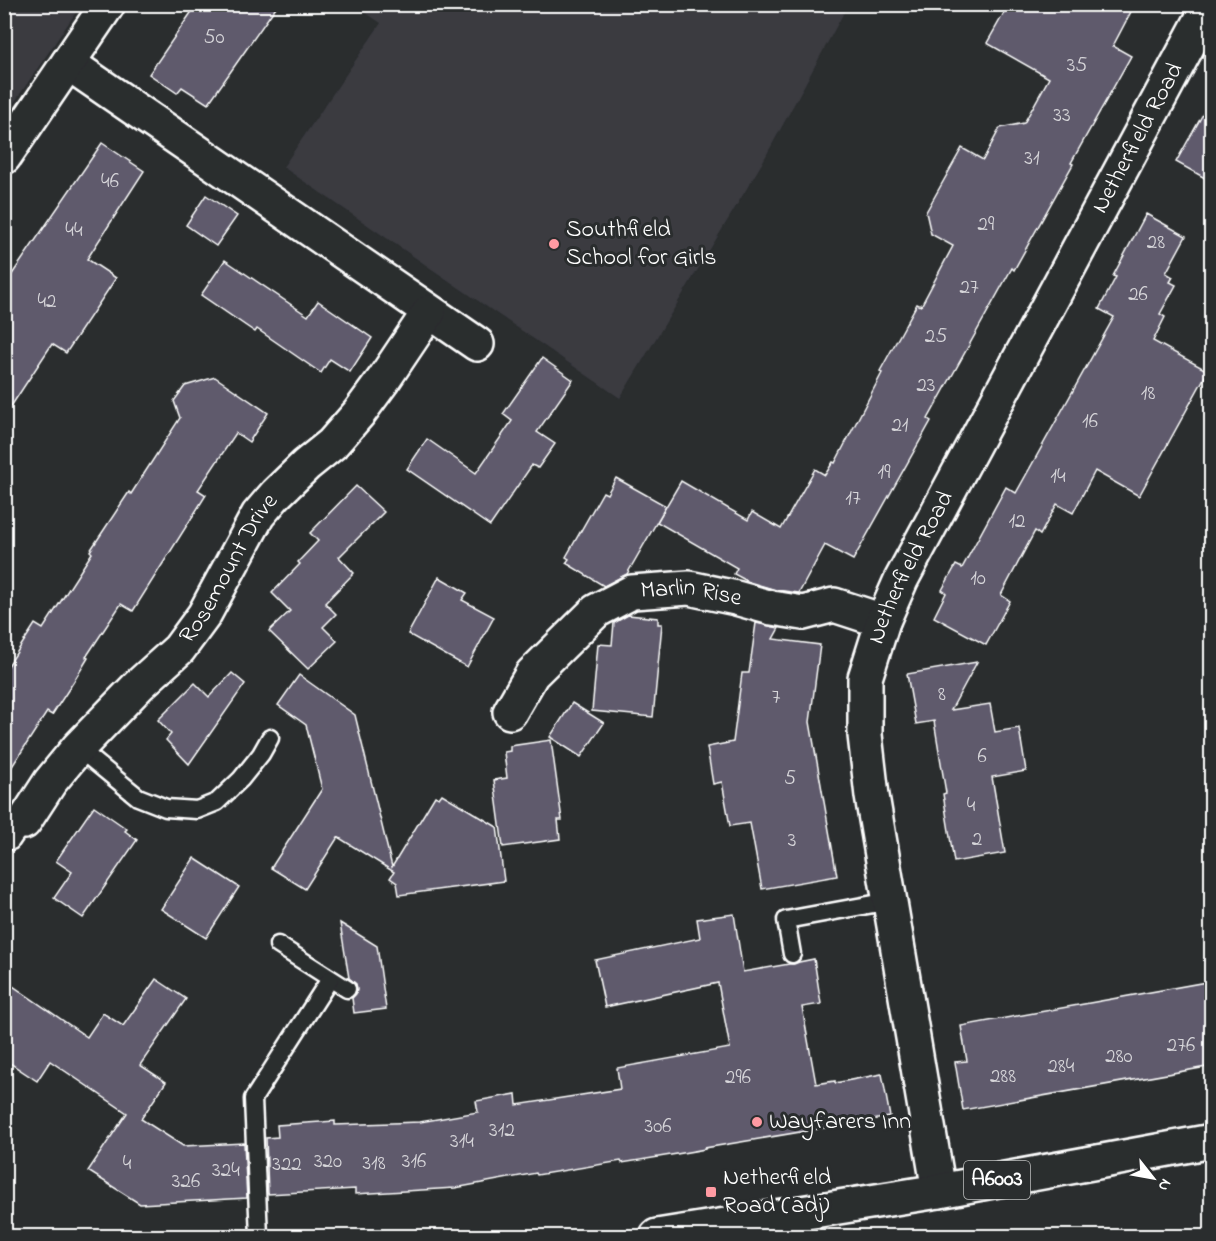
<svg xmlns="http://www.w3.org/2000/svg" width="1216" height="1241" font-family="'Indie Flower',sans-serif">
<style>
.built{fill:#3a3a41}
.building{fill:#5e5a6c;stroke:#fff;stroke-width:1.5}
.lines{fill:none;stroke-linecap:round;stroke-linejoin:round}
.lane-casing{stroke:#fff;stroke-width:21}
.street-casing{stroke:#fff;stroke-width:38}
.primary-casing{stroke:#fff;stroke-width:38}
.lane{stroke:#2a2d2e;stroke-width:16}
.street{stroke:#2a2d2e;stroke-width:33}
.primary{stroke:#2a2d2e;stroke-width:33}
.poi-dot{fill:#ff9aa2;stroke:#2a2d2e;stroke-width:2}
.labels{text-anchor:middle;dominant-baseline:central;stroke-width:6;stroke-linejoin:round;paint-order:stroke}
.number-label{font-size:21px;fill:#d7d6da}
.shield{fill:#2a2d2e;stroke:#bfc0c0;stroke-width:1.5}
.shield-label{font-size:22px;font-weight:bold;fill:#fff}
.street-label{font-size:24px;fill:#fff;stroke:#2a2d2e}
.poi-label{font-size:24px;fill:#fff;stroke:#2a2d2e;text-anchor:start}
</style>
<rect width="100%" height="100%" fill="#2a2d2e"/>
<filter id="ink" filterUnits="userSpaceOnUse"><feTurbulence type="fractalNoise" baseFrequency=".0167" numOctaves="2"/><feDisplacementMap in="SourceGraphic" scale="12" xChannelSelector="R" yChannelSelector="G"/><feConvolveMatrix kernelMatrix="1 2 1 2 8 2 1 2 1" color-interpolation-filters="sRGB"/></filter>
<g filter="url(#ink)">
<g class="built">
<polygon points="5,4 81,5 5,116 4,5"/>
<polygon points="354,5 848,5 761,165 620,398 283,167 381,23"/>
</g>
<g class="building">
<polygon points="197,4 278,4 208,104 182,87 177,93 149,74"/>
<polygon points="1009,4 1135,4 1113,46 1131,56 1071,163 1073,164 1014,270 1012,268 928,419 931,421 853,560 825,545 799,593 776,590 749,582 734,574 737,568 657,522 681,481 748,520 752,512 781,529 815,469 825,475 833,462 835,463 882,373 880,371 917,304 921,306 953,246 931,234 926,212 962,148 983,160 1000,128 1024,123 1049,78 987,43"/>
<polygon points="1212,98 1212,182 1176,162"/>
<polygon points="102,143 144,171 87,259 116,278 66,353 52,344 4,417 4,286"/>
<polygon points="206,195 237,216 216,246 186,225"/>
<polygon points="1146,214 1186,236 1166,273 1173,277 1170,282 1176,285 1160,314 1165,317 1153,341 1208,371 1139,496 1095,471 1073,513 1057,504 1040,535 1035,531 1001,595 1010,601 986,645 934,617 946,593 942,590 956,565 962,568 1006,487 1016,493 1114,317 1099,309 1116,277 1113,276"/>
<polygon points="225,260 308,316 318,301 372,338 350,372 330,359 321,373 257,329 255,332 201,295"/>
<polygon points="542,358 573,380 537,432 555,444 538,468 532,465 490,526 407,469 427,439 476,473 512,421 503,414"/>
<polygon points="215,377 268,413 249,442 236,433 198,490 206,495 133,611 121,604 86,657 88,658 74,681 52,715 47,712 4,779 4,672 35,624 43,629 92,553 90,551 129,492 131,494 180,418 174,401 185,386"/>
<polygon points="616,478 666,506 627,574 604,586 566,563 569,559 566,557 603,492 607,494"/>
<polygon points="356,486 384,512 339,557 354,573 325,603 336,614 323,627 337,641 308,669 269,631 290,611 272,593 300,564 298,562 318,541 310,533"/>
<polygon points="439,577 467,593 462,600 494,617 467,667 408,634"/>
<polygon points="628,615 658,618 658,624 662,624 653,717 592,711 598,644 612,645 614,623"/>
<polygon points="756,623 779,628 773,639 820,645 810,722 837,876 762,889 750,823 730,826 722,782 713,784 707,747 733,742 742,673 749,673"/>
<polygon points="977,662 951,710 990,704 995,732 1019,728 1026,771 992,777 1005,853 954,862 943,794 946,793 934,721 916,724 907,674"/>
<polygon points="232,673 245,684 189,764 166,740 171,734 158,720 195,683 209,697"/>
<polygon points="299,675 355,715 392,867 435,796 439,798 442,794 497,827 504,881 399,895 397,883 390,878 394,872 338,837 305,889 271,868 322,789 306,725 278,705"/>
<polygon points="572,703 604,723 581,757 550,737"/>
<polygon points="551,740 562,820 558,820 560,839 503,847 494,780 507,778 504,752 510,751 510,746"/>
<polygon points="94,806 127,829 125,831 137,840 83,918 54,898 72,872 56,861"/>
<polygon points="194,858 239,887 206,938 161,909"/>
<polygon points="734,914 743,972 789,964 794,964 799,962 814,959 821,1004 802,1007 816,1084 835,1081 835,1083 882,1074 890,1117 705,1148 705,1149 677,1154 622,1163 621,1161 537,1175 536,1173 455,1188 355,1194 355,1189 268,1194 266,1138 278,1137 277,1125 335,1121 335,1125 420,1122 478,1112 476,1101 516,1094 517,1105 620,1089 617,1068 730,1048 718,983 605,1007 595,960 700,938 697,919"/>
<polygon points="340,923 377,946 386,1009 354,1013 352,998 356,994 357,989 356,984 349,978"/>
<polygon points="156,979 186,999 140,1065 166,1082 141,1119 183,1146 244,1143 247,1198 140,1204 88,1171 127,1113 50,1061 37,1081 4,1059 4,980 87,1037 103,1013 123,1026"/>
<polygon points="1212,981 1212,1066 963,1110 955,1062 967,1061 961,1026"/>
</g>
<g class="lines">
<defs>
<g id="lane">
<polyline points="78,748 138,797 166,808 197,810 217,802 241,779 261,754 270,738"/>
<polyline points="4,836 11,841 24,822"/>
<polyline points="278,945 347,989"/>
<polyline points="792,954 786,920 890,901"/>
<polyline points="259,1236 253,1099 330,979"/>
</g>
<g id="street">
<polyline points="68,63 477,344"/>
<polyline points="4,157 108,4"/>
<path id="s1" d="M510,712L532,674L596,611L632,592L689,588L736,598L772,608L803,613L834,605L883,621"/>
<path id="s2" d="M24,822L50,782L78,748L139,685L179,649L204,615L258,515L276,494L306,465L332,444L359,413L384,379L429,312"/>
<path id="s3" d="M939,1191L872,796L865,735V678L883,621L901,580L1210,4"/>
</g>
<polyline id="primary" points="657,1236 939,1191 1212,1141"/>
</defs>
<use href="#lane" class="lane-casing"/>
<use href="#street" class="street-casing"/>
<use href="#primary" class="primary-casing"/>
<use href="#lane" class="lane"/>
<use href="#street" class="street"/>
<use href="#primary" class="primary"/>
</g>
</g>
<g class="poi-dot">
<circle cx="554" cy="244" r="6"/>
<circle cx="757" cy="1122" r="6"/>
<rect x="705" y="1186" width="12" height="12" rx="3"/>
</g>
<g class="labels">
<g class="number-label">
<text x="214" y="38">50</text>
<text x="1077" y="66">35</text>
<text x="1062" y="116">33</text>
<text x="1032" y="159">31</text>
<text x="110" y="182">46</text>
<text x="986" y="225">29</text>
<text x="74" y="231">44</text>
<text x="1156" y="243">28</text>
<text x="969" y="288">27</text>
<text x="1138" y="295">26</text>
<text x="47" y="302">42</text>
<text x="936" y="337">25</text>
<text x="926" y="386">23</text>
<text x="1148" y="394">18</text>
<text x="1090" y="422">16</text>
<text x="900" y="426">21</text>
<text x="884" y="473">19</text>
<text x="1058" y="477">14</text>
<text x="853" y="499">17</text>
<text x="1017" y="522">12</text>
<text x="978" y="579">10</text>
<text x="942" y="695">8</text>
<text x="776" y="698">7</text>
<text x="982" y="757">6</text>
<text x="790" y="779">5</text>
<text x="971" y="806">4</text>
<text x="977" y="840">2</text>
<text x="792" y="841">3</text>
<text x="1181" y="1046">276</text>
<text x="1119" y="1057">280</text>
<text x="1061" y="1067">284</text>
<text x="1003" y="1077">288</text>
<text x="738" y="1078">296</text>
<text x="658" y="1127">306</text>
<text x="502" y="1131">312</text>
<text x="462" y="1142">314</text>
<text x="328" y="1162">320</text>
<text x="414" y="1162">316</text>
<text x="127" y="1164">4</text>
<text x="374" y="1164">318</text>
<text x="287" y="1165">322</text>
<text x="226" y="1171">324</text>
<text x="186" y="1182">326</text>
</g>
<rect class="shield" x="964" y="1161" width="66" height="38" rx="4.5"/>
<g class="shield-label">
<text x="997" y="1180">A6003</text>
</g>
<g class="street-label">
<text stroke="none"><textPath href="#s3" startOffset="1125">Netherfield Road</textPath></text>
<text stroke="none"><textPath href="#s2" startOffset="328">Rosemount Drive</textPath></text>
<text stroke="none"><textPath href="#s3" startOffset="639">Netherfield Road</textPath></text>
<text stroke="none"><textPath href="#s1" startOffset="234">Marlin Rise</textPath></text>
</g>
<g class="poi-label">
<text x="566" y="230">Southfield<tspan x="566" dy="28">School for Girls</tspan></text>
<text x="769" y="1122">Wayfarers Inn</text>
<text x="723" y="1178">Netherfield<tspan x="723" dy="28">Road (adj)</tspan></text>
</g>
</g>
<rect width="1216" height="1241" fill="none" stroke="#2a2d2e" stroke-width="24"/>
<rect x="12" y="12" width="1192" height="1217" fill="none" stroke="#fff" stroke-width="2" filter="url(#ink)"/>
<g transform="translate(1153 1178) rotate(121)" stroke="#2a2d2e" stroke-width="4.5" paint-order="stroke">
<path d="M0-4.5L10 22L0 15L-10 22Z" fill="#ffffff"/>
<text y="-9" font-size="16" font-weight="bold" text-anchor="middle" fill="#ffffff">N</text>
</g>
</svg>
